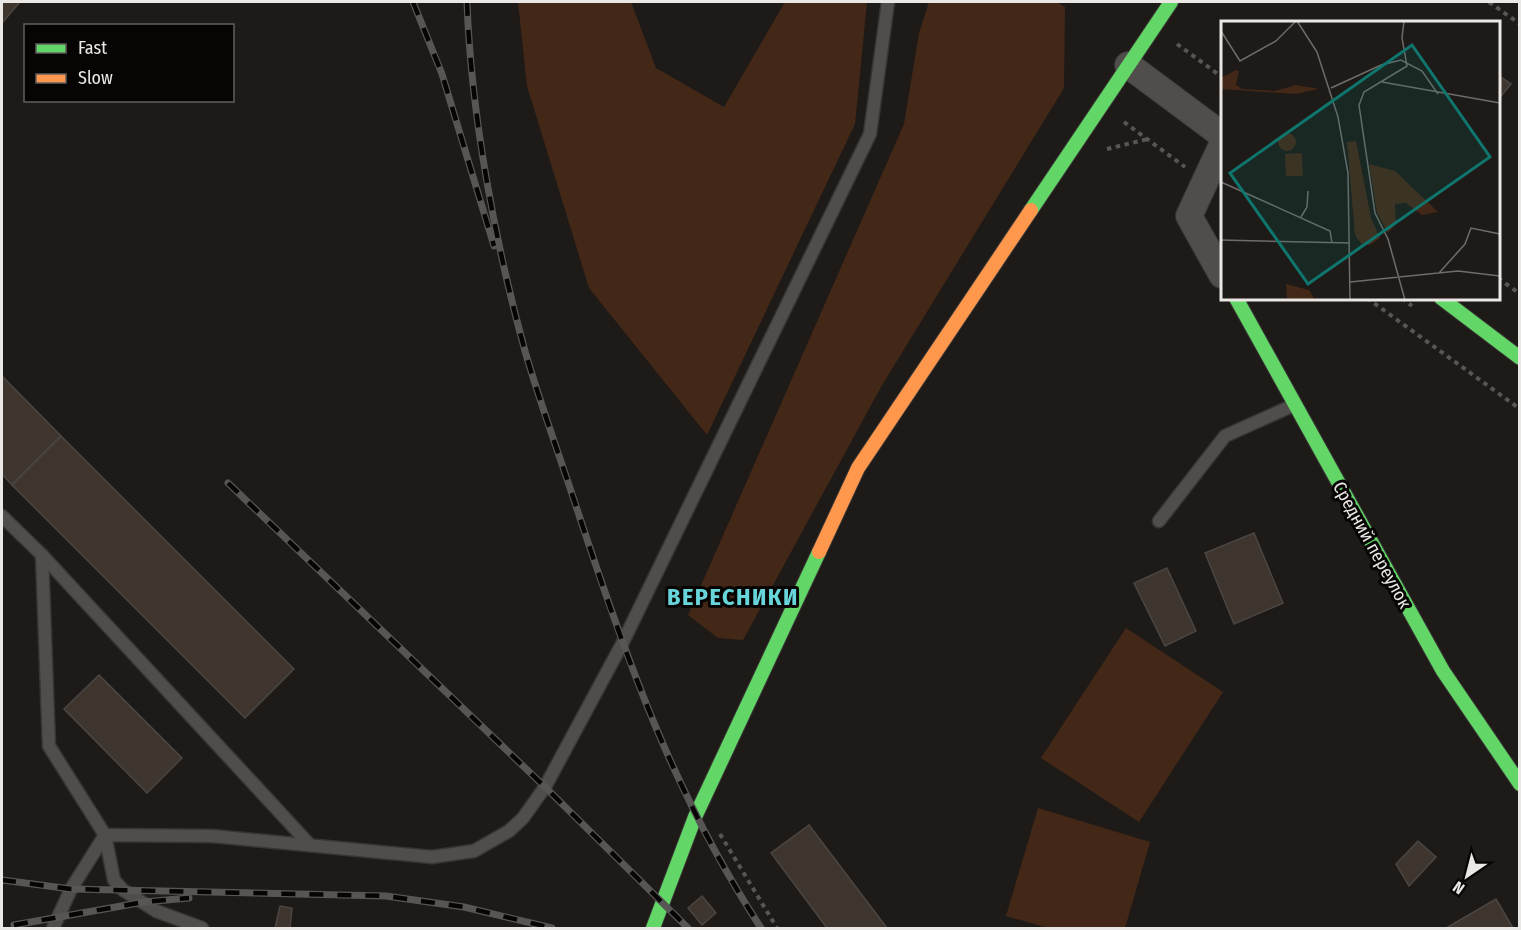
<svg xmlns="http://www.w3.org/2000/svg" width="1521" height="930" font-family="'Fira Sans Condensed',sans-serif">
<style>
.green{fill:#432818}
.building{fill:#3e352e;stroke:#4a4644;stroke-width:1.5}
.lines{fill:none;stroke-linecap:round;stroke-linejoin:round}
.lane-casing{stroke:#383635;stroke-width:15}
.street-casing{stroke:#383635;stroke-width:28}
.fast-casing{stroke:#383635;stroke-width:16}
.slow-casing{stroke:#383635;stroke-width:16}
.path{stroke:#585654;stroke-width:4;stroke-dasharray:4.5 4.5;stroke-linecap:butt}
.lane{stroke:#504d4b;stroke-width:12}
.street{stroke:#504d4b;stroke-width:26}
.fast{stroke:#63d668;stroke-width:14}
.slow{stroke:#ff974d;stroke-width:14}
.rail-casing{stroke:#585655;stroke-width:7}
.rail{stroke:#070504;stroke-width:4.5;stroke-dasharray:14;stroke-linecap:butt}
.labels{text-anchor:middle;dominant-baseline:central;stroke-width:6;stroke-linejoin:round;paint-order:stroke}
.street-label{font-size:18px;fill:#ebe7e5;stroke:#070504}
.district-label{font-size:24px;font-weight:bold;letter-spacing:1.5px;fill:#68d5da;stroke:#070504}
.inset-road{fill:none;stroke:#6f6c6a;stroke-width:1.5}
.view{fill:#0f766e;fill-opacity:0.15;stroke:#0f766e;stroke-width:3}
.inset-edge{fill:none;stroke:#ebe7e5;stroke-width:3}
</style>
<rect width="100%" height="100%" fill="#1d1a18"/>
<g class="green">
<polygon points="518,2 631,2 656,68 724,107 785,2 867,2 855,124 707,435 589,288 527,86"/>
<polygon points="929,2 1057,2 1065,7 1064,88 881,387 743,640 718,638 688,615 904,124 919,33"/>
<polygon points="1126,628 1223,692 1139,822 1041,758"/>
<polygon points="1038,808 1150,842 1125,928 1048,928 1006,916"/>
</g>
<g class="building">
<polygon points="2,2 20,2 2,23"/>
<polygon points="1498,75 1511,84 1498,100"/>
<polygon points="2,376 61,436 12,485 2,474"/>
<polygon points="61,436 294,669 245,718 12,485"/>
<polygon points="1254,533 1283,603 1234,624 1205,553"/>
<polygon points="1167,568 1196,631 1165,646 1134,583"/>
<polygon points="99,675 182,758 147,793 64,709"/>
<polygon points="809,825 887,928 827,928 771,853"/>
<polygon points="1418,841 1436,857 1409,886 1396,864"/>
<polygon points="702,896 716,913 702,925 688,908"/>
<polygon points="1496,899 1513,928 1449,928 1448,927"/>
<polygon points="280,906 292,908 290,928 275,928"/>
</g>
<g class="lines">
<defs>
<g id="lane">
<polyline points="2,516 42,555 310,845"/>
<polyline points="1159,521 1225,436 1294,405"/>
<polyline points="42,555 49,746 105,835 114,880 123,890 156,911 202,928"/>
<polyline points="53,928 71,889 105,835 212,836 432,857 474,851 509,831 523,818 545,787 622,644 870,134 888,2"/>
</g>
<g id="street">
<polyline points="1128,65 1222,135"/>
<polyline points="1222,145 1189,216 1222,275"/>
</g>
<g id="fast">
<polyline points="1031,210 1171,2"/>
<polyline points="1236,298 1443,671 1520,784"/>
<polyline points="1441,298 1520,358"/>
<polyline points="653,928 695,817 819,552"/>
</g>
<polyline id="slow" points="819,552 858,468 1031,210"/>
</defs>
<use href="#lane" class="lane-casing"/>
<use href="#street" class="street-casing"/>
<use href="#fast" class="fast-casing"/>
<use href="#slow" class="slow-casing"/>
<g class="path">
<polyline points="1489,2 1520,24"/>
<polyline points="1177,44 1222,77"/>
<polyline points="1124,122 1185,167"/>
<polyline points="1107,149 1148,139"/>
<polyline points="1498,278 1520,294"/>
<polyline points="1367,298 1520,409"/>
<polyline points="1402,298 1412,306"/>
<polyline points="720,834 777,928"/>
</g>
<use href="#lane" class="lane"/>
<use href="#street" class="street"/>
<use href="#fast" class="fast"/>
<use href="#slow" class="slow"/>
<defs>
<g id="rail">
<polyline points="413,2 442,74 494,246"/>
<path d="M467,2C471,114 495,243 525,351C540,403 559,454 576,506C626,658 673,793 761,928"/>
<polyline points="228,483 545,787 688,928"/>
<polyline points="2,880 71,889 386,896 464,907 552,928"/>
<polyline points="14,925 144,902 189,898"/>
</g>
</defs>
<use href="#rail" class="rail-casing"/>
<use href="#rail" class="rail"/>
</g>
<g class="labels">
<g class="street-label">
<text transform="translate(1372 545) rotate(61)">Средний переулок</text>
</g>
<g class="district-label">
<text x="733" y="597">ВЕРЕСНИКИ</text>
</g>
</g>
<g transform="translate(1221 21)">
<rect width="279" height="279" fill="#1d1a18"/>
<path d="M15,49L18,50L15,64L21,68L54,70L75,64L98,68L75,73L0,68V57ZM57 121a9 9 0 1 1 18 0a9 9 0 1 1-18 0ZM135,120L150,197L159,217L149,224H141L134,214L126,121ZM81,132L82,155H65L64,133ZM148,143L174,150L217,191L201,194L185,182L174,183L175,203L167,212L156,192ZM65,263L88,269L94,279H66Z" fill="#432818"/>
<path class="inset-road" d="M76,0L96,31L117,96L127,152L129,279M183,0L181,17L186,45L143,71L138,84L154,192L167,218L184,279M0,10L19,40L55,20L75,0M161,61L279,82M110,67L160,44L180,39L201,50L217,73M0,161L109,210L111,222M80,196L86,186L87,170M0,219L129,222M218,252L244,223L250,207L279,213M129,261L237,250L279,255"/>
<path class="view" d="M191,24L269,136L87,263L9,152Z"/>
<rect width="279" height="279" class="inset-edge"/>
</g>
<rect width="1521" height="930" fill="none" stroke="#ebe7e5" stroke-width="6"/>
<rect x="24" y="24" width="210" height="78" fill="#070504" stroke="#625f5e" stroke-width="1.5"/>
<rect x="36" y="44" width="30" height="9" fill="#63d668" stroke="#625f5e" stroke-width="1.5"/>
<text x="78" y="54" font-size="18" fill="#ebe7e5">Fast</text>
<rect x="36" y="74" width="30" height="9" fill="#ff974d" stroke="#625f5e" stroke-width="1.5"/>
<text x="78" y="84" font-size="18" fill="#ebe7e5">Slow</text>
<g transform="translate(1467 876) rotate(215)" stroke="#070504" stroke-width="4.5" paint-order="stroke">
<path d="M0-4.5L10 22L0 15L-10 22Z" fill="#ebe7e5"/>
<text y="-9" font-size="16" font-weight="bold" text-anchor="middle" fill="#ebe7e5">N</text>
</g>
</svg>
